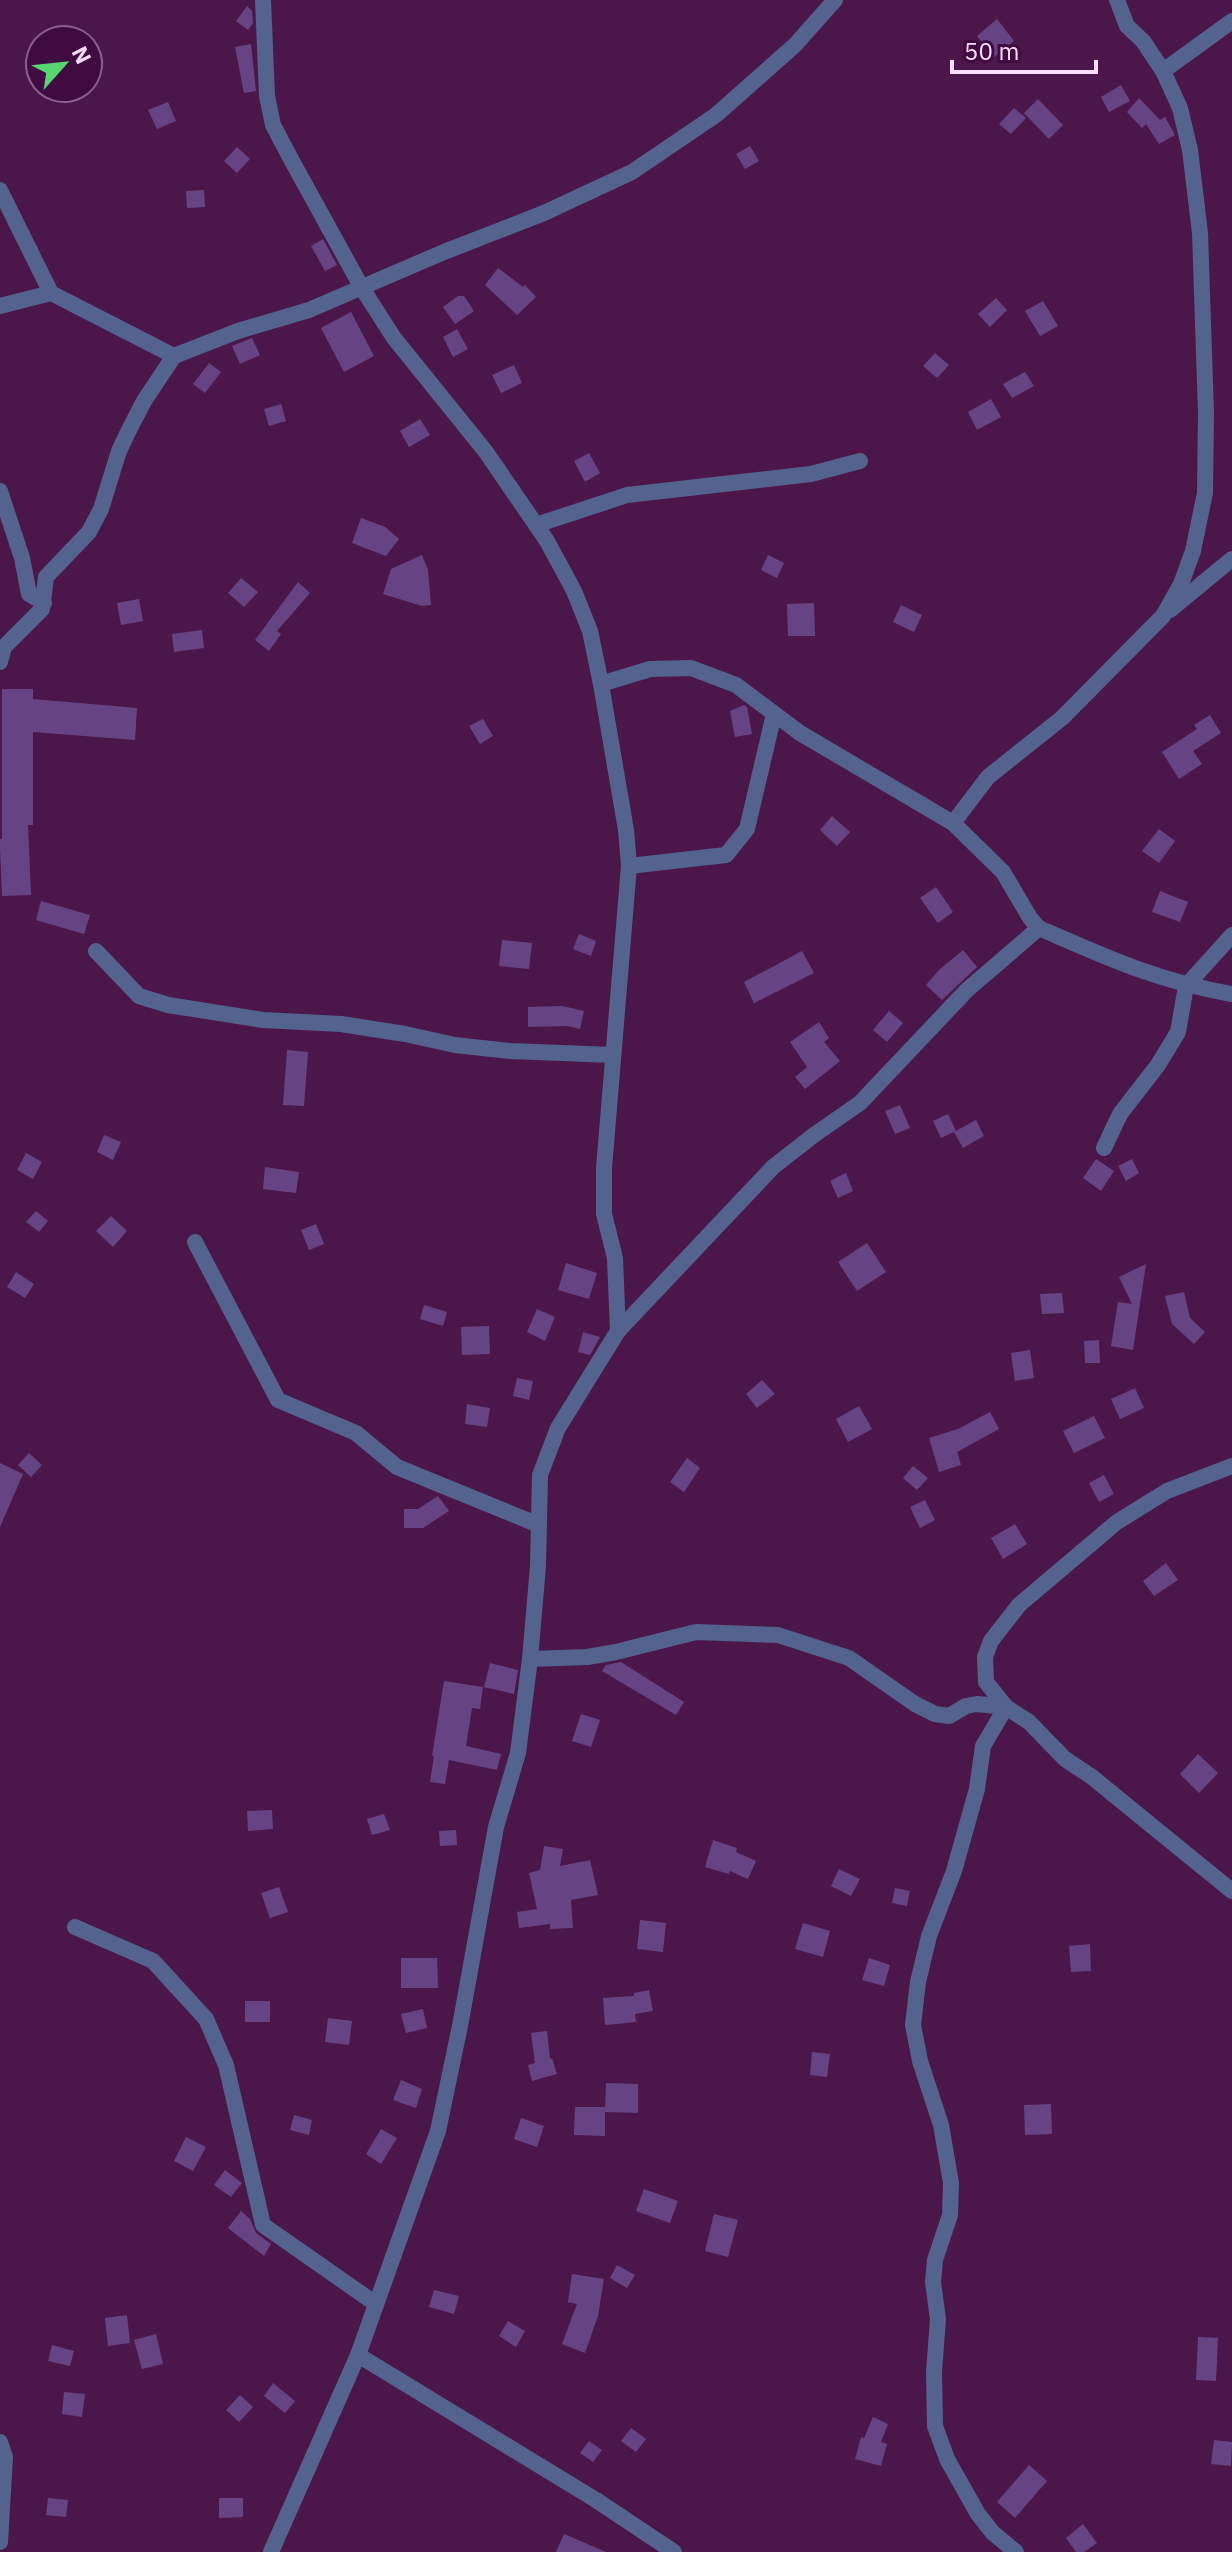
<svg xmlns="http://www.w3.org/2000/svg" width="1232" height="2552" font-family="'IBM Plex Sans',sans-serif">
<style>
.building{fill:#664483}
.lines{fill:none;stroke-linecap:round;stroke-linejoin:round}
.street{stroke:#53638e;stroke-width:16}
</style>
<rect width="100%" height="100%" fill="#4b174b"/>
<g class="building">
<polygon points="247,6 252,11 253,23 248,30 236,21"/>
<polygon points="997,19 1014,41 994,57 977,36"/>
<polygon points="251,44 256,91 244,93 235,47"/>
<polygon points="1121,85 1130,101 1109,112 1101,97"/>
<polygon points="1139,98 1160,120 1165,117 1175,135 1159,144 1146,124 1142,128 1127,112"/>
<polygon points="1038,99 1063,125 1049,139 1024,113"/>
<polygon points="168,102 176,121 157,129 148,110"/>
<polygon points="1014,108 1026,118 1011,134 999,124"/>
<polygon points="750,146 759,161 745,169 736,154"/>
<polygon points="237,147 250,159 237,173 224,161"/>
<polygon points="204,190 205,207 187,208 186,191"/>
<polygon points="323,239 337,265 325,271 311,246"/>
<polygon points="498,268 523,287 525,285 536,297 517,315 485,285"/>
<polygon points="458,296 464,296 474,311 455,324 443,307"/>
<polygon points="996,298 1007,310 990,327 978,314"/>
<polygon points="1043,301 1058,326 1040,336 1025,311"/>
<polygon points="351,312 374,356 344,372 321,328"/>
<polygon points="457,329 468,349 453,357 443,337"/>
<polygon points="252,338 260,355 240,364 232,346"/>
<polygon points="935,353 949,365 937,378 923,366"/>
<polygon points="209,363 221,372 205,393 193,384"/>
<polygon points="514,365 522,383 501,393 492,375"/>
<polygon points="1025,372 1034,386 1012,398 1003,384"/>
<polygon points="991,399 1001,417 977,430 968,412"/>
<polygon points="281,404 286,421 269,426 264,409"/>
<polygon points="420,419 430,435 409,447 400,431"/>
<polygon points="589,453 600,473 585,482 574,461"/>
<polygon points="361,518 385,527 399,539 386,556 352,543"/>
<polygon points="422,555 428,570 431,605 422,606 383,594 391,569"/>
<polygon points="768,555 784,563 777,578 761,570"/>
<polygon points="241,578 258,592 244,607 228,593"/>
<polygon points="298,582 310,593 277,631 281,634 269,651 255,640"/>
<polygon points="139,599 143,621 121,625 117,603"/>
<polygon points="814,603 815,636 788,636 787,604"/>
<polygon points="901,605 922,615 914,632 893,622"/>
<polygon points="202,630 204,648 174,652 172,634"/>
<polygon points="2,689 33,689 33,699 137,708 135,740 33,732 33,825 28,825 31,895 2,896 0,848 0,839 2,839"/>
<polygon points="744,705 747,707 752,734 735,737 730,711"/>
<polygon points="1210,715 1221,733 1193,751 1202,764 1179,779 1162,752 1197,729 1194,725"/>
<polygon points="483,719 493,736 480,744 469,726"/>
<polygon points="832,816 850,832 837,846 820,830"/>
<polygon points="1159,829 1175,841 1159,863 1142,851"/>
<polygon points="936,887 953,912 938,923 920,898"/>
<polygon points="1160,891 1188,902 1180,922 1152,912"/>
<polygon points="41,901 90,915 84,934 36,920"/>
<polygon points="579,934 596,941 591,956 573,949"/>
<polygon points="502,940 532,943 529,969 499,966"/>
<polygon points="963,950 977,967 942,1000 926,985 939,970"/>
<polygon points="802,951 814,973 754,1003 744,982"/>
<polygon points="562,1006 584,1011 580,1029 568,1026 528,1027 528,1007"/>
<polygon points="889,1011 903,1023 887,1042 873,1030"/>
<polygon points="819,1022 829,1038 824,1042 840,1061 805,1089 795,1077 807,1067 790,1042"/>
<polygon points="287,1050 308,1052 304,1106 283,1105"/>
<polygon points="900,1105 910,1128 895,1134 885,1111"/>
<polygon points="948,1114 956,1131 941,1138 933,1121"/>
<polygon points="976,1120 984,1136 963,1148 954,1132"/>
<polygon points="104,1135 121,1142 113,1160 97,1152"/>
<polygon points="26,1153 42,1162 33,1179 17,1170"/>
<polygon points="1096,1159 1114,1171 1101,1191 1083,1178"/>
<polygon points="1132,1159 1139,1173 1126,1181 1118,1166"/>
<polygon points="265,1167 299,1172 296,1193 263,1189"/>
<polygon points="846,1173 853,1191 838,1198 830,1181"/>
<polygon points="36,1211 48,1221 39,1232 26,1222"/>
<polygon points="111,1216 127,1231 113,1247 96,1231"/>
<polygon points="316,1224 324,1244 309,1250 301,1230"/>
<polygon points="867,1243 886,1272 857,1291 838,1262"/>
<polygon points="566,1263 597,1273 589,1299 558,1290"/>
<polygon points="1146,1264 1133,1350 1111,1346 1118,1302 1132,1304 1119,1277"/>
<polygon points="16,1272 34,1284 25,1298 7,1287"/>
<polygon points="1184,1292 1190,1318 1205,1332 1194,1344 1172,1324 1165,1296"/>
<polygon points="1062,1293 1064,1313 1042,1314 1040,1294"/>
<polygon points="424,1305 447,1312 443,1326 420,1319"/>
<polygon points="537,1309 555,1317 545,1341 527,1332"/>
<polygon points="489,1326 490,1354 462,1355 461,1327"/>
<polygon points="583,1332 600,1337 590,1355 578,1352"/>
<polygon points="1099,1340 1100,1363 1085,1363 1084,1341"/>
<polygon points="1030,1350 1034,1378 1015,1381 1011,1353"/>
<polygon points="517,1378 533,1381 529,1400 513,1396"/>
<polygon points="762,1380 775,1394 757,1408 746,1394"/>
<polygon points="1135,1388 1144,1408 1120,1419 1111,1399"/>
<polygon points="467,1404 490,1408 487,1427 465,1424"/>
<polygon points="859,1406 872,1429 848,1442 836,1419"/>
<polygon points="990,1412 999,1429 957,1452 961,1465 939,1472 929,1438 958,1429"/>
<polygon points="1094,1416 1105,1438 1074,1453 1063,1431"/>
<polygon points="29,1453 42,1465 31,1477 18,1465"/>
<polygon points="687,1458 700,1468 684,1492 670,1482"/>
<polygon points="0,1463 23,1474 0,1527"/>
<polygon points="913,1466 928,1478 917,1490 903,1478"/>
<polygon points="1104,1475 1114,1494 1099,1502 1089,1483"/>
<polygon points="438,1496 449,1511 423,1528 404,1528 404,1509 418,1509"/>
<polygon points="925,1500 935,1520 920,1528 910,1507"/>
<polygon points="1015,1524 1027,1544 1003,1559 991,1538"/>
<polygon points="1166,1563 1178,1580 1154,1596 1143,1581"/>
<polygon points="621,1662 684,1702 676,1715 602,1671 606,1665"/>
<polygon points="490,1663 518,1670 514,1694 484,1687"/>
<polygon points="444,1681 483,1687 480,1709 472,1708 466,1746 501,1754 497,1770 449,1760 445,1784 430,1782 434,1756 432,1756"/>
<polygon points="581,1714 600,1720 591,1747 572,1741"/>
<polygon points="1198,1754 1218,1773 1199,1793 1180,1774"/>
<polygon points="272,1810 273,1829 248,1831 247,1811"/>
<polygon points="384,1814 390,1830 372,1835 367,1819"/>
<polygon points="456,1830 457,1845 440,1846 439,1831"/>
<polygon points="713,1840 737,1848 736,1852 756,1861 748,1879 730,1871 729,1874 705,1867"/>
<polygon points="544,1846 563,1849 560,1866 590,1860 598,1895 571,1900 573,1928 550,1929 550,1924 519,1928 517,1912 537,1909 529,1873 540,1870"/>
<polygon points="839,1869 860,1879 851,1896 831,1886"/>
<polygon points="279,1887 288,1912 270,1918 261,1893"/>
<polygon points="895,1888 910,1891 907,1906 892,1903"/>
<polygon points="640,1920 666,1923 663,1952 637,1949"/>
<polygon points="803,1923 830,1931 823,1957 795,1949"/>
<polygon points="1090,1944 1091,1971 1071,1972 1069,1946"/>
<polygon points="401,1958 437,1958 438,1988 401,1988"/>
<polygon points="869,1958 890,1965 884,1986 862,1980"/>
<polygon points="649,1990 653,2011 635,2014 636,2022 605,2025 603,1998 634,1996 634,1993"/>
<rect x="245" y="2001" width="25" height="21"/>
<polygon points="423,2009 427,2028 406,2033 401,2014"/>
<polygon points="328,2018 352,2021 349,2045 325,2042"/>
<polygon points="547,2031 550,2059 552,2058 557,2074 532,2081 528,2065 535,2063 531,2033"/>
<polygon points="812,2052 830,2054 827,2077 810,2075"/>
<polygon points="401,2080 422,2089 416,2108 393,2100"/>
<polygon points="606,2083 638,2084 638,2113 605,2112"/>
<polygon points="1051,2104 1052,2134 1025,2135 1024,2105"/>
<polygon points="575,2107 605,2107 605,2136 574,2135"/>
<polygon points="294,2115 312,2120 309,2135 290,2130"/>
<polygon points="521,2118 544,2126 537,2147 514,2139"/>
<polygon points="381,2129 397,2138 381,2164 366,2154"/>
<polygon points="186,2137 206,2147 193,2171 174,2161"/>
<polygon points="225,2170 242,2183 231,2197 214,2185"/>
<polygon points="644,2189 678,2201 670,2223 636,2211"/>
<polygon points="241,2211 250,2219 256,2233 271,2244 264,2256 228,2228"/>
<polygon points="714,2214 738,2220 728,2257 705,2251"/>
<polygon points="617,2265 635,2275 627,2288 610,2278"/>
<polygon points="572,2274 604,2279 598,2316 585,2353 562,2344 577,2304 568,2302"/>
<polygon points="434,2290 459,2296 454,2314 429,2307"/>
<polygon points="127,2315 130,2343 108,2346 105,2318"/>
<polygon points="508,2321 525,2331 516,2347 499,2336"/>
<polygon points="156,2334 163,2364 142,2369 134,2340"/>
<polygon points="1198,2337 1218,2338 1216,2381 1196,2380"/>
<polygon points="52,2345 74,2351 70,2366 48,2361"/>
<polygon points="273,2383 295,2401 285,2413 264,2396"/>
<polygon points="64,2392 85,2394 82,2417 62,2414"/>
<polygon points="240,2395 253,2407 239,2422 226,2410"/>
<polygon points="873,2417 888,2424 881,2442 887,2444 881,2466 855,2459 861,2437 864,2438"/>
<polygon points="631,2428 646,2439 636,2452 621,2441"/>
<polygon points="1214,2440 1232,2442 1231,2466 1211,2464"/>
<polygon points="589,2441 602,2450 593,2462 580,2453"/>
<polygon points="1029,2465 1047,2481 1015,2518 997,2502"/>
<polygon points="48,2498 68,2500 66,2517 46,2515"/>
<polygon points="219,2498 243,2498 243,2517 219,2518"/>
<polygon points="1083,2524 1097,2543 1084,2552 1076,2552 1066,2538"/>
<polygon points="564,2534 606,2552 556,2552"/>
</g>
<g class="lines">
<g class="street">
<polyline points="263,0 267,96 273,125 292,161 362,288 394,338 486,452 547,541 574,591 590,631 601,684 626,830 629,866 604,1168 604,1214 615,1258 618,1331 558,1428 540,1475 538,1566 530,1659 518,1753 496,1827 460,2026 438,2131 358,2355 271,2552"/>
<polyline points="1163,71 1232,21"/>
<polyline points="0,190 51,293"/>
<polyline points="0,306 51,293 174,356 238,331 309,310 444,252 544,213 632,172 716,115 795,45 835,0"/>
<polyline points="0,491 22,558 29,594 44,603"/>
<polyline points="536,525 627,495 811,474 860,461"/>
<polyline points="1170,610 1232,559"/>
<polyline points="0,662 4,647 42,609 46,577 89,532 101,509 119,451 128,432 144,401 174,356"/>
<path d="M601,684L650,669L691,668L736,685L800,733L953,823L1003,872L1030,918L1039,928C1106,957 1159,982 1232,994"/>
<polyline points="953,823 988,777 1062,718 1163,616 1181,584 1193,551 1205,493 1206,413 1200,233 1190,150 1180,108 1163,71 1143,41 1127,26 1117,0"/>
<polyline points="629,866 726,855 747,829 774,714"/>
<polyline points="96,951 139,996 168,1005 263,1020 341,1024 405,1034 455,1045 510,1051 613,1055"/>
<polyline points="1104,1148 1120,1114 1158,1065 1178,1032 1186,986 1232,935"/>
<polyline points="195,1242 278,1400 356,1433 397,1467 539,1525"/>
<polyline points="618,1331 773,1167 814,1135 860,1103 967,990 1039,928"/>
<polyline points="1232,1466 1167,1491 1117,1522 1019,1605 991,1641 985,1657 986,1682 1006,1707 1029,1722 1065,1759 1092,1777 1232,1891"/>
<polyline points="530,1659 587,1657 616,1652 696,1632 778,1635 849,1658 915,1704 935,1714 949,1716 966,1706 977,1704 1006,1707"/>
<polyline points="1006,1707 983,1746 977,1789 954,1871 929,1936 918,1982 913,2025 920,2061 941,2125 951,2183 950,2215 935,2260 933,2282 938,2319 934,2372 935,2426 947,2459 978,2514 993,2533 1016,2552"/>
<polyline points="75,1927 153,1961 206,2019 226,2065 263,2225 376,2304"/>
<polyline points="358,2355 596,2500 674,2552"/>
<polyline points="0,2442 5,2457 0,2542"/>
</g>
</g>
<g transform="translate(64 64) rotate(63)"><circle r="38" fill="#400b40" stroke="#8b5f8a" stroke-width="2"/>
<path d="M0-6L14 30L0 20L-14 30Z" fill="#57d570"/>
<text y="-12" font-size="22" font-weight="bold" text-anchor="middle" fill="#fcdcfa">N</text>
</g>
<path d="M952 60v12h144v-12" fill="none" stroke="#fcdcfa" stroke-width="4"/>
<text x="964" y="60" font-size="24" fill="#fcdcfa" stroke="#400b40" stroke-width="6" paint-order="stroke">50 m</text>
</svg>
